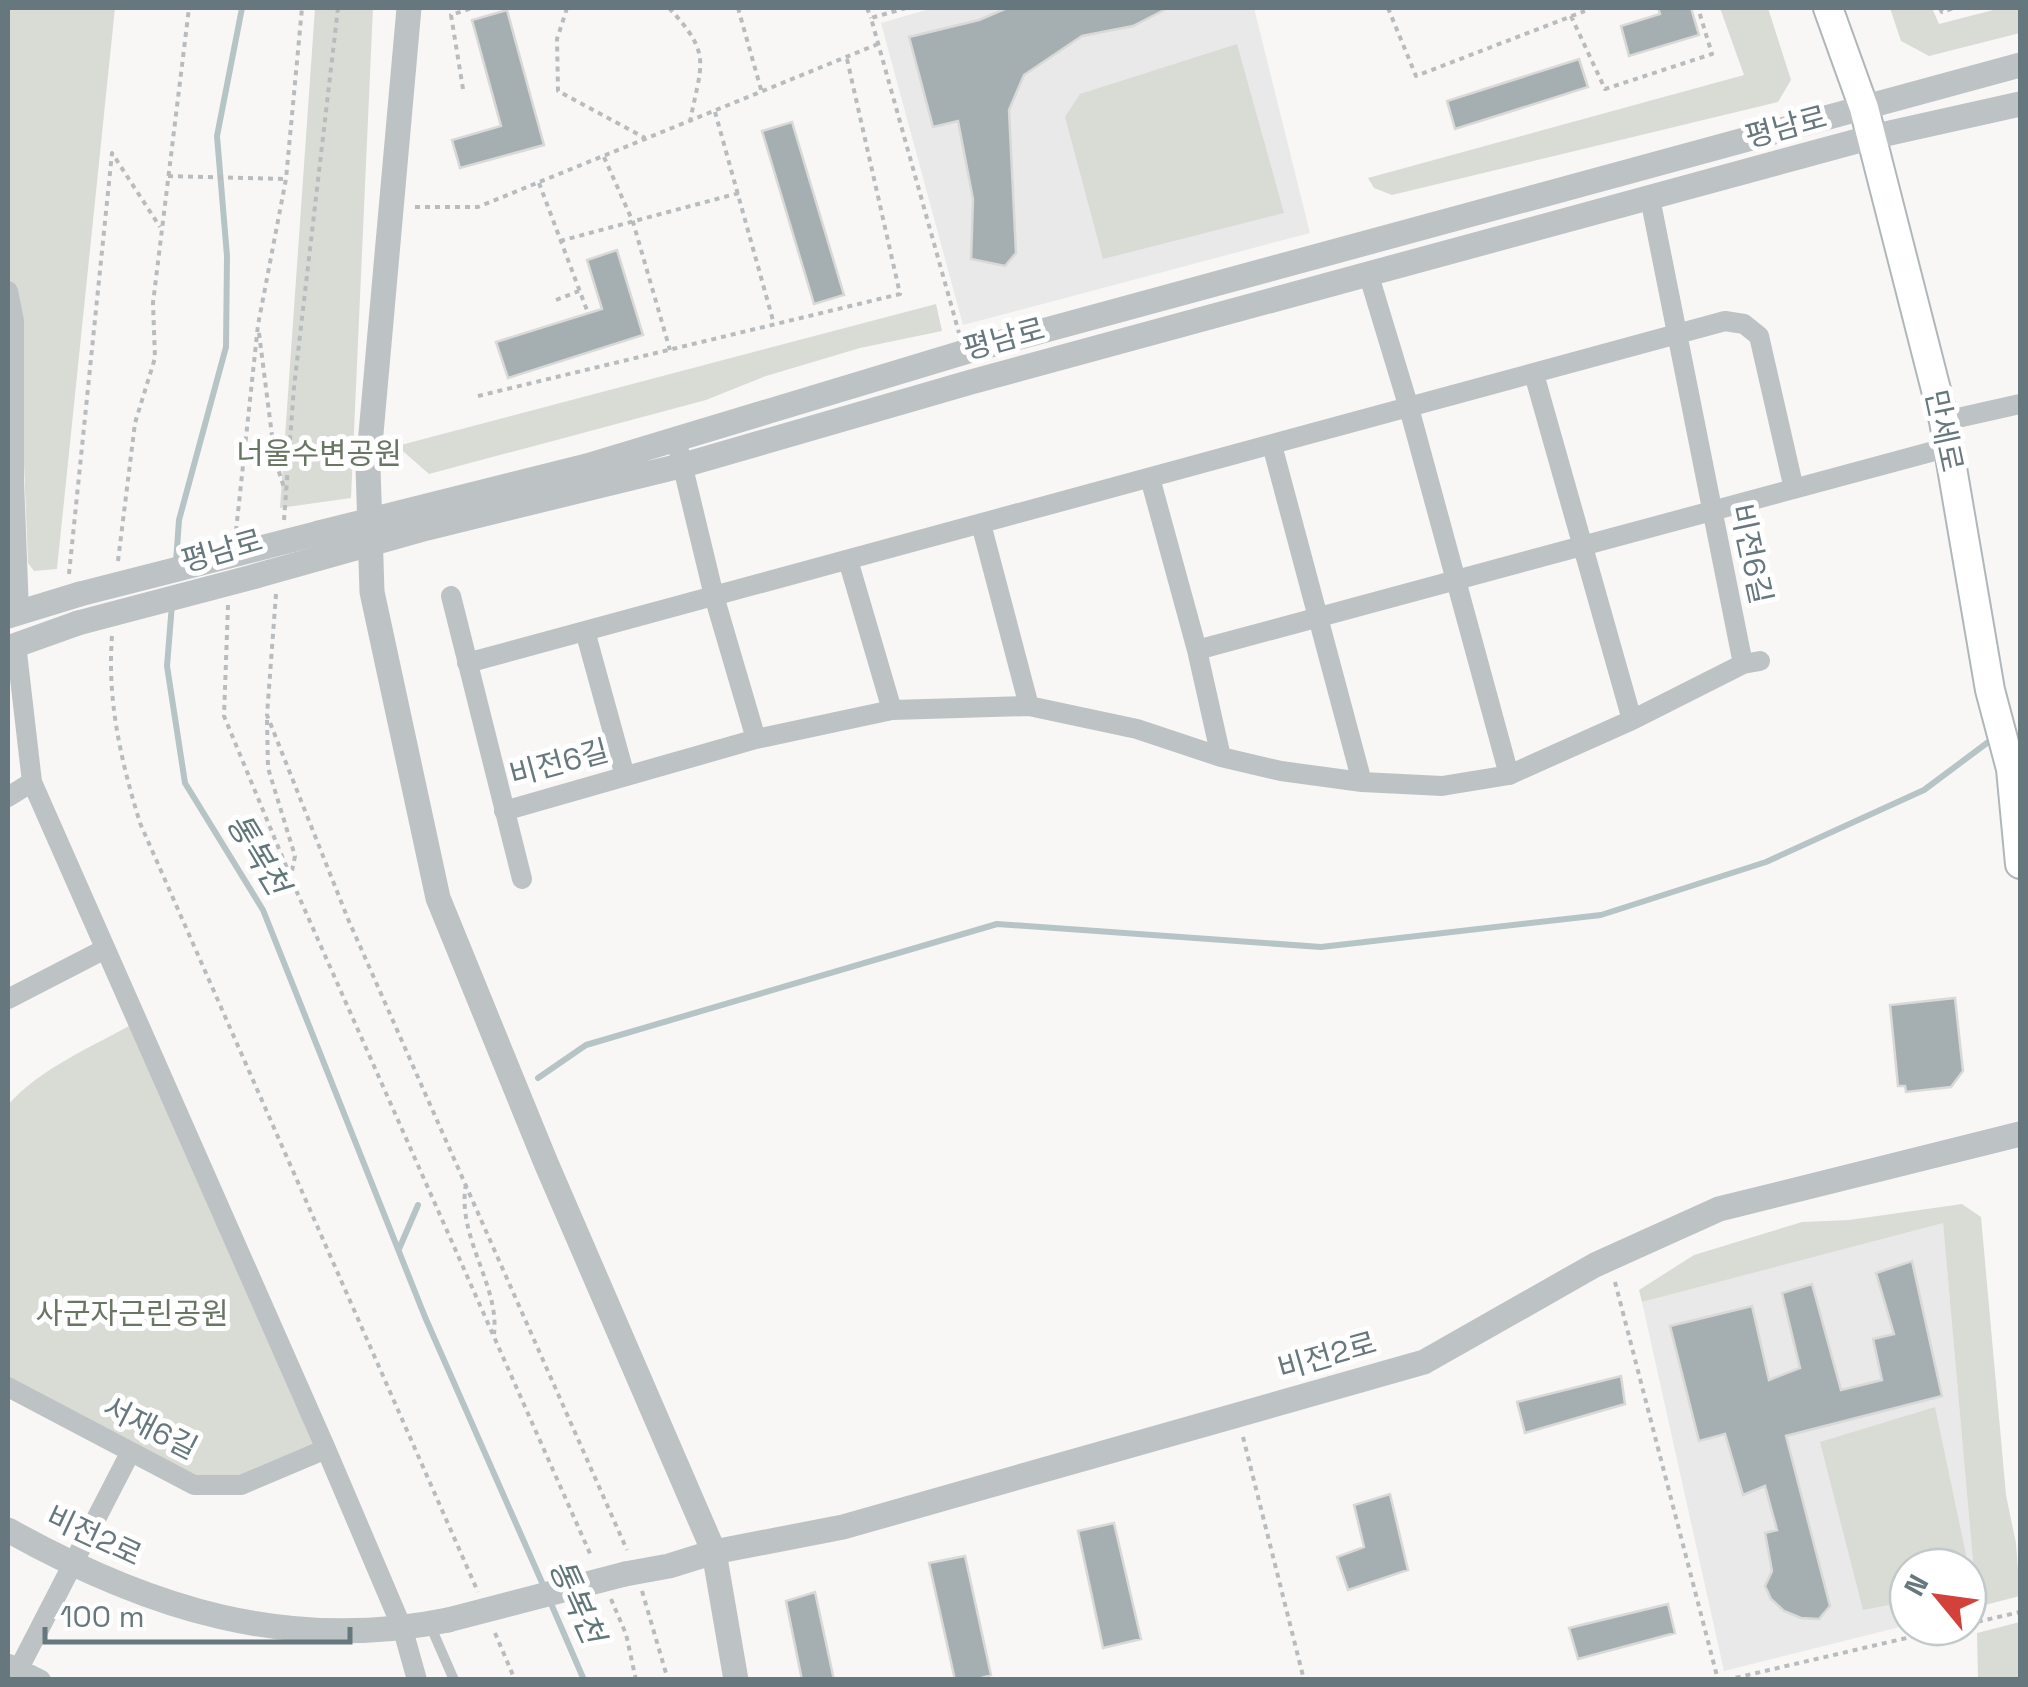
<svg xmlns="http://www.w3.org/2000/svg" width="2028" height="1687" viewBox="0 0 2028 1687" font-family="'Space Grotesk','Noto Sans KR',sans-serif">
<rect width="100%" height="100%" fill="#f8f7f5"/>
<path fill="#e9e9e9" d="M933,8H1254L1310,233L963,325L881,23Z
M1943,1222L1977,1607L1968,1609V1567H1908V1625L1724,1671L1642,1302Z"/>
<path fill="#d9dcd5" d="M8,8H115L57,569L34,571L28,563L18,316L8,271Z
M315,8H373L351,498L280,508Z
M1720,8H1768L1791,80L1778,102L1392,195L1374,188L1368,178L1744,75Z
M1890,8H1932L1939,24L2001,8H2020V33L1929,56L1901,41Z
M1237,44L1284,213L1103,259L1065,117L1080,94Z
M936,304L942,331L860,348L766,376L706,400L429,474L397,446Z
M136,1022L326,1449L241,1485H194L8,1387V1105C40,1068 94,1046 136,1022Z
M1962,1204L1981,1217L2006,1495L2016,1543L2020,1596L1977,1607L1943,1223L1642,1302L1639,1290L1694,1255L1802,1222L1849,1220Z
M1935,1407L1973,1588L1968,1590V1567H1908V1601L1863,1610L1820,1442Z
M2020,1622V1679H1978L1977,1633Z"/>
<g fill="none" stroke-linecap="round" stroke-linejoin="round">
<path stroke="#b6c4c6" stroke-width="6" d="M176,562L179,520L226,347L227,256L217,136L242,8
M172,604L167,666L185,783L263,910L425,1317L544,1587
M538,1078L586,1045L997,924L1321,947L1601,915L1766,862L1924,790L1995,737
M399,1249L418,1205
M549,1599L584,1680"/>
</g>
<path fill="#a5afb2" stroke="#d9d9d8" stroke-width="2.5" d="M1007,8H1168L1133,26L1082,36L1024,75L1009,110L1016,253L1005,266L971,259L973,199L958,121L933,127L909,37L979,20Z
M1658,8H1691L1699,35L1629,56L1621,26L1660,14Z
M507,10L544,145L460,168L452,140L501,126L472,20Z
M1579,59L1588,87L1455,129L1447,101Z
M792,122L844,295L814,304L762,131Z
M617,250L643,335L508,378L496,342L602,309L587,260Z
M1955,998L1963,1071L1951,1087L1906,1092L1905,1086H1898L1890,1005Z
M1912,1261L1942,1396L1786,1436L1830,1606L1819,1619L1801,1618L1784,1611L1771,1599L1765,1586L1772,1571L1765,1533L1777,1530L1765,1486L1743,1495L1725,1434L1699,1441L1670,1326L1752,1306L1769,1380L1800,1368L1782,1293L1812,1284L1841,1390L1882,1380L1873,1339L1894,1334L1876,1273Z
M1621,1376L1625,1404L1525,1433L1517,1402Z
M1390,1494L1408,1570L1348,1590L1337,1557L1364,1547L1354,1505Z
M1114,1523L1141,1639L1103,1648L1078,1531Z
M965,1556L991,1675L975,1680H955L929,1563Z
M815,1592L834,1680H802L786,1601Z
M1668,1604L1675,1633L1578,1659L1569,1628Z"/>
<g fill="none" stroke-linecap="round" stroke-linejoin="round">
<g stroke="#b0b7ba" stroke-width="32">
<path id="secondary" d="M1828,8L1864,108L1944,421L1990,690L2011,769L2020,864"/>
</g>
<path stroke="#b8bcbe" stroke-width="4" stroke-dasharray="5 5" stroke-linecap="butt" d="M567,8L557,39L558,91L645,138
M669,8C713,55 701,63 690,122
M738,8L762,93
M867,8L871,18
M906,8L871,18L959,333
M1388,8L1416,76L1585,11
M1940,8L1942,12L1954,8
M1571,16L1605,89L1712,54L1698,8
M463,89L451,15L472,8
M715,112L774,324
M604,157L633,222L670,350
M168,176L286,179
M539,183L588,313
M415,207H478L878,44
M560,241L739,193
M556,300L579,291
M259,333L275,459L285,491
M478,396L900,294L847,59
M284,520L294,387L338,8
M236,531L258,325L286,179L302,8
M118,561L135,423L155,358L153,303L189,8
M69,574L112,153L160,227
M276,594L267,715L348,919L627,1550
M228,605L224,716L296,890L592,1558
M112,636C107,701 121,761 140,823L478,1592
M267,720L268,768L295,856L291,876
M466,1184C456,1236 500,1286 494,1334
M1615,1282L1718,1680
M1243,1437L1304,1680
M642,1591L668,1680
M611,1599L626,1634L636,1680
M1968,1624L2020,1612
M495,1633L515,1680
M1726,1680L1954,1627"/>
<path stroke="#bdc3c5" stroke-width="10" d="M430,1625L454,1680"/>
<path stroke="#bdc3c5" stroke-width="20" d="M1650,198L1743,664
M1369,276L1409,408L1509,775
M8,291L14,321V480L19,611
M1534,374L1632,720
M1944,421L2020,404
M1272,445L1362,782
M679,451L714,596L756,739
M1150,478L1197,650L1221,757
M981,524L1029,706
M848,560L892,710
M451,596L522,879
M585,631L625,776
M16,644L32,782L326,1449L403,1630L417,1680
M1197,650L1949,447
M467,663L1725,321L1744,324L1759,336L1794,489
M8,797L32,782
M504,811L756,739L892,710L1029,706L1137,729L1221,757L1281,771L1362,782L1442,786L1509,775L1632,720L1743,664L1760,661
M8,999L105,949
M8,1387L194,1485H241L326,1449
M9,1664L41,1680
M13,1680L130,1453"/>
<path stroke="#bdc3c5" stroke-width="25" d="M409,8L368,467L372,592L438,898L546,1163L714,1552L736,1680
M319,533L587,466L965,352L2020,65
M256,576L427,528L684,465L971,382L1872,137L2020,104
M8,616L80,594
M8,648L78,623
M8,1530C148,1608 287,1653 448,1620
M625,1574L669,1566L714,1552L843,1527L1424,1362L1595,1265L1719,1209L2020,1134"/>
<use href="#secondary" stroke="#fff" stroke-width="28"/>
<path stroke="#bdc3c5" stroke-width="25" d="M80,594L319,533
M78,623L256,576
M448,1620L625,1574"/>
</g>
<g text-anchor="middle" stroke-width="10" stroke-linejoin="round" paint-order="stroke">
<g font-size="30" fill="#66787d" stroke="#fff">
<text transform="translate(1786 127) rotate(-15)" y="10">평남로</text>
<text transform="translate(1004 339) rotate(-15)" y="10">평남로</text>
<text transform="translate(1944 431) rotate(78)" y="10">만세로</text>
<text transform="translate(222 551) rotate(-16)" y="10">평남로</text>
<text transform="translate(1751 554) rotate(78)" y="10">비전6길</text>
<text transform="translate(559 763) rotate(-15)" y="10">비전6길</text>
<text transform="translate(1327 1356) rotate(-16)" y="10">비전2로</text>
<text transform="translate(150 1428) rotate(27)" y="10">서재6길</text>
<text transform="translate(94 1536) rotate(25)" y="10">비전2로</text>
</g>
<g font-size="30" fill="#6a7664" stroke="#fff">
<text x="319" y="464">너울수변공원</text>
<text x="132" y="1324">사군자근린공원</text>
</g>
<g font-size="32" font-style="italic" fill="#607678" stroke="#fff">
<text transform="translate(258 854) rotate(59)" y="11">통복천</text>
<text transform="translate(577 1601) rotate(66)" y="11">통복천</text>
</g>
</g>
<rect width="2028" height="1687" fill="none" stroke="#66787d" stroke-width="20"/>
<g transform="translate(1938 1597) rotate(299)"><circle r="48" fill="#ffffff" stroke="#c2c9cb" stroke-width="2.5"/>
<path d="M0-8L18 38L0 25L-18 38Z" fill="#d3423a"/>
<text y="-15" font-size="28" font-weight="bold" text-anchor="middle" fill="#66787d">N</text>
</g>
<path d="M45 1627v15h305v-15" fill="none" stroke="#66787d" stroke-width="5"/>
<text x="60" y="1627" font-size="30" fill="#66787d" stroke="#ffffff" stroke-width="8" paint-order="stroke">100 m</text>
</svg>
